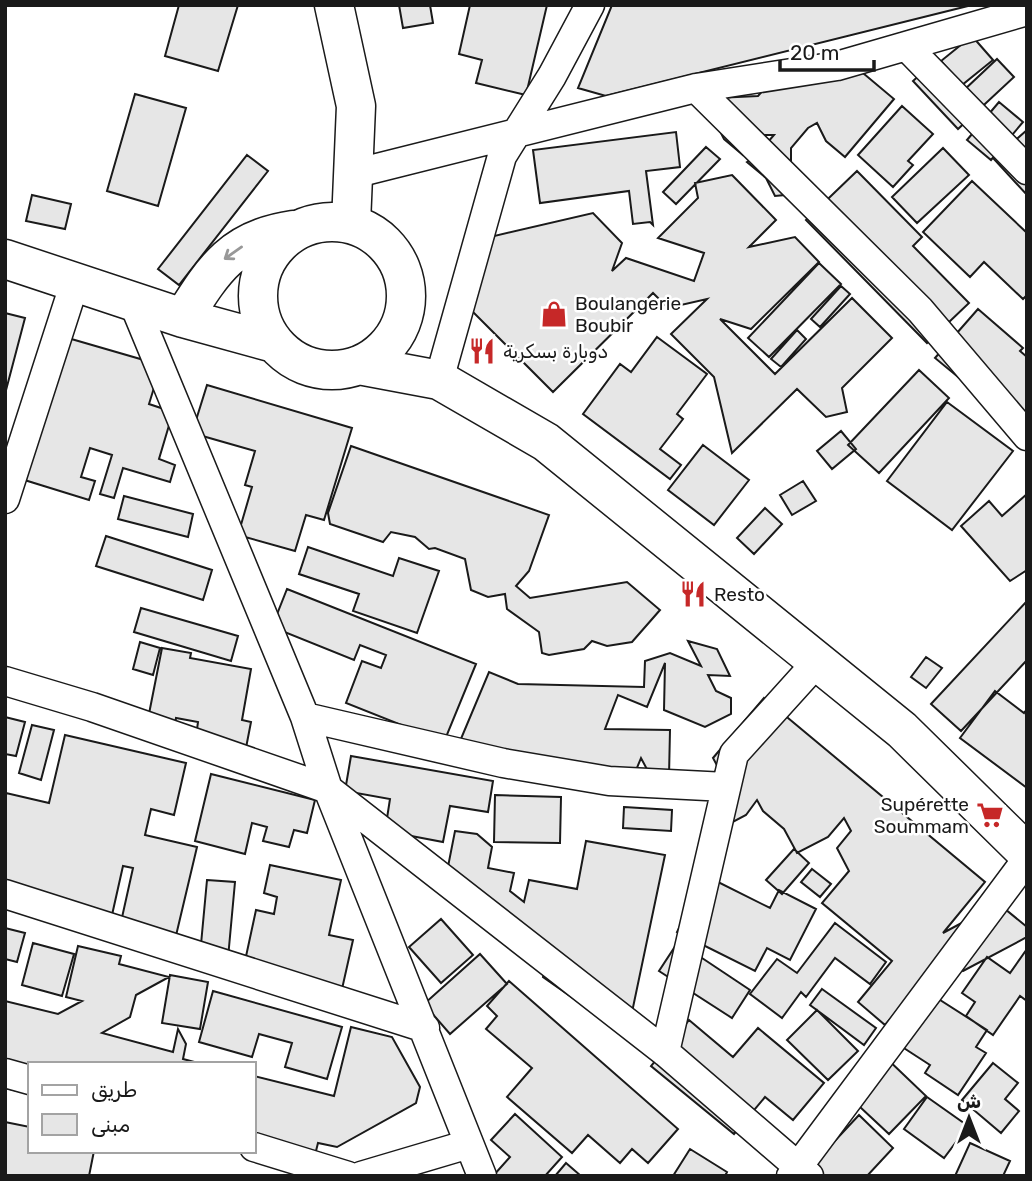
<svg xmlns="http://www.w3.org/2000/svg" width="1032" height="1181" viewBox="0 0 1032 1181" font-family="Rubik,Vazirmatn,sans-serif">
<rect width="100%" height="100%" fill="#fff"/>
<path fill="#e6e6e6" stroke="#1a1a1a" stroke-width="2" d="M179,5H238L218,71L165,56Z
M399,5H430L433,23L403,28Z
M470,5H547L526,95L476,83L482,60L459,54Z
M612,5H972L606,96L578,88Z
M972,36L993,60L962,85L941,61Z
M997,59L1014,77L958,129L913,81L935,61L963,91Z
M851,63L894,99L845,157L826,141L817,123L808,128L791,148V165L785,195L775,196L766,178L747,162L755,157L774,135H760L743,155L724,139L708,107L716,98L758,96L773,79Z
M135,94L186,108L158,206L107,191Z
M999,102L1023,122L991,160L967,140Z
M902,106L933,134L908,161L913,165L893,187L858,155Z
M1027,130V195L994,159Z
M676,132L680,167L646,171L653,225L650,222L633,224L629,191L540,203L533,150Z
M706,147L720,159L676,204L663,192Z
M943,148L969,175L917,223L892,197Z
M247,155L268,171L179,285L158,269Z
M857,171L922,237L913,246L969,303L927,343L806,220Z
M732,175L776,220L749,247L795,237L819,262L751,329L720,319L775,374L852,298L892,338L842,388L847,412L826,417L797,389L732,453L714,377L671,334L707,299L668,308L653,293L553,392L470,309L494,236L593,213L622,243L612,271L626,258L694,281L704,253L658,238L698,198L695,183Z
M972,181L1027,233V295L1023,299L984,262L970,277L923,232Z
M32,195L71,204L65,229L26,221Z
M819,263L841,284L769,357L748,338Z
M841,286L850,294L820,327L811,319Z
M978,309L1023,348L1020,351L1027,357V434L935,358Z
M5,313L25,318L5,394Z
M797,330L806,339L781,367L771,359Z
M61,336L161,365L149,404L173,412L159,459L175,465L170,482L123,468L114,498L100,494L112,455L90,448L81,477L95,481L89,500L18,478Z
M657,337L707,374L677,414L683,419L660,449L681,465L670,479L583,414L620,364L631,372Z
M919,370L949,398L879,473L848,445Z
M207,385L352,428L324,520L306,515L295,551L238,535L252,487L245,485L255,451L192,433Z
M947,402L1013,451L952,530L887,481Z
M841,431L856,449L832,469L817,451Z
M703,445L749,480L714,525L668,490Z
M351,446L549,515L529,571L516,586L530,598L627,582L660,610L632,642L607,646L592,641L584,649L549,655L542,653L539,632L507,609L505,594L488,597L471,590L465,559L435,548L429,549L415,537L391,532L383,542L330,524L328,513Z
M803,481L816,501L792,515L780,495Z
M1027,494V570L1010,581L961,526L989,501L1002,516Z
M124,496L193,514L188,537L118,519Z
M765,508L782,524L754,554L737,538Z
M106,536L212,570L203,600L96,566Z
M308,547L393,576L399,558L439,571L417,633L353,611L359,594L299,574Z
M287,589L476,664L444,742L346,703L362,661L381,668L386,655L360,645L354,660L272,627Z
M1027,601V660L961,731L931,704Z
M141,608L238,636L231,661L134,632Z
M688,641L717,649L730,676L708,675L716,691L731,698V714L705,727L664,710L665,663L647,707L618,695L605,729L670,730L669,776L650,775L641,758L632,780L455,753L489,672L518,684L644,687L645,661L670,653L701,666Z
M140,642L160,648L153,675L133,669Z
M162,648L191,653L190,658L251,669L242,720L251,722L245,753L195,744L198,722L176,718L173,735L146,729Z
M926,657L942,668L926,688L911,677Z
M995,691L1024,713L1027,709V788L960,738Z
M764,698L985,882L943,933L971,918L989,896L1027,927V937L963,971L944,956L885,1025L858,1002L892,961L822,903L849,871L837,848L851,831L844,818L828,837L797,853L784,829L763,811L757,800L746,815L729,824L733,795L713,758Z
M5,717L25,722L16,756L5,754Z
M32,725L54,730L41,780L19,773Z
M65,735L186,763L174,815L151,809L145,835L197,847L174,944L119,931L133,868L123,866L112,915L5,890L6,793L49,803Z
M351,756L493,781L488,812L450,806L443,842L385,831L390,799L345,791Z
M211,774L315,800L307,833L294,830L289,847L263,841L267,827L252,823L245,854L195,841Z
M495,795L561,797L560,843L494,842Z
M624,807L672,810L671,831L623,828Z
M455,831L477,834L492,847L488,868L514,873L510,891L524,902L529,880L577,889L586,841L665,855L627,1036L543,977L545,968L444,887Z
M794,849L809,863L782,894L766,880Z
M270,865L341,880L329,935L353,940L342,989L245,961L256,910L274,914L277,897L264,893Z
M812,869L831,884L820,897L801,882Z
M706,876L770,908L779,890L816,909L790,960L767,948L755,971L677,932Z
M207,880L235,882L228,958L200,955Z
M441,919L473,955L441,983L409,947Z
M835,923L886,962L870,984L835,958L806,997L801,992L782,1018L750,994L777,959L797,973Z
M5,928L25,933L17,962L5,959Z
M678,942L750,990L732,1018L659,971Z
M33,943L74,954L62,996L22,985Z
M78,946L121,956L119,964L169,977L136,995L130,1017L102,1033L173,1052L178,1029L186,1044L183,1059L202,1064H30V1094L5,1088V1001L58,1014L82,1001L66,997Z
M1027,949V1001L1020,996L993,1035L966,1016L975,1002L962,993L987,957L1010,973Z
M480,954L507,984L450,1034L424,1004Z
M170,975L208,982L200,1029L162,1023Z
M509,981L678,1129L648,1163L632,1149L620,1163L588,1135L572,1153L507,1097L532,1068L486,1029L497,1016L487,1006Z
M822,989L876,1028L864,1045L810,1005Z
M213,991L342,1027L327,1079L285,1067L292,1043L259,1034L252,1057L199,1042Z
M926,991L987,1030L976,1047L986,1053L958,1095L925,1073L930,1065L893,1041Z
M817,1010L858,1051L828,1080L787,1040Z
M689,1020L733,1057L758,1028L824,1083L793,1120L765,1097L734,1134L651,1066Z
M351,1027L392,1037L420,1087L416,1103L337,1147L318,1143L313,1163L254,1149V1076L334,1096Z
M882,1054L926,1096L889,1134L845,1093Z
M993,1063L1018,1083L1005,1099L1019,1111L1001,1133L962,1100Z
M927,1097L968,1126L944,1158L904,1129Z
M515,1114L562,1157L545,1176H493L510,1157L491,1140Z
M859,1115L893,1148L867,1176H802Z
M5,1122L30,1127V1151H94L89,1176H5Z
M970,1143L1010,1161L1003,1176H955Z
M690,1149L727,1172L725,1176H673Z
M566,1163L581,1176H555Z"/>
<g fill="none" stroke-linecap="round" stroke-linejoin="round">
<g stroke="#1a1a1a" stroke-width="31">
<path id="minor" d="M906,46L1027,170
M696,88L920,310L1027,436
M353,174L696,88L837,66L1027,11
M133,302L305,717L328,789L482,1176
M439,380L502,156L552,76L590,5
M5,499L75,282
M5,681L92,707L328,789L665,1052L809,1176
M305,717L503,763L609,781L726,787
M5,894L425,1028
M665,1052L734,754L819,660
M5,1073L30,1080
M254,1147L348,1176
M361,1176L469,1144
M791,1176L1027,859"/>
</g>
<g stroke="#1a1a1a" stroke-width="41">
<path id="secondary" d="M334,5L356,106L351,223"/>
</g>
<g stroke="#1a1a1a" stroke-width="41">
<path id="primary" d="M258 296a74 74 0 1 1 148 0a74 74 0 1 1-148 0Z
M5,259L183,318L274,343
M183,318C214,269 232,239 293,230
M359,365L439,380L546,442L902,730L1027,853"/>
</g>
<use href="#minor" stroke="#fff" stroke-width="28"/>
<use href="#secondary" stroke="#fff" stroke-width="38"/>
<use href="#primary" stroke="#fff" stroke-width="38"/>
</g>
<defs><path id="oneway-shaft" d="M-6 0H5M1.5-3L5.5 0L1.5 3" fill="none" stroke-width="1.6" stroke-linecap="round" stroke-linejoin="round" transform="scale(1.75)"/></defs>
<use stroke="#989898" href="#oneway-shaft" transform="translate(233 253) rotate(145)"/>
<defs>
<g id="shop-bare" transform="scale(2.1)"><path d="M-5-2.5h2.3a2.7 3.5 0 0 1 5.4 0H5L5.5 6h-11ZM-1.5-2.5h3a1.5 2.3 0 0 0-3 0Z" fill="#c62828" stroke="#fff" stroke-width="2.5" paint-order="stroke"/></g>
<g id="restaurant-bare" transform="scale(2.1)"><path d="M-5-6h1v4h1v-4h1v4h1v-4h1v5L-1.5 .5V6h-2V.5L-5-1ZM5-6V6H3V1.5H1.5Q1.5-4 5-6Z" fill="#c62828" stroke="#fff" stroke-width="2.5" paint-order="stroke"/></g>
<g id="supermarket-bare" transform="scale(2.1)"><path d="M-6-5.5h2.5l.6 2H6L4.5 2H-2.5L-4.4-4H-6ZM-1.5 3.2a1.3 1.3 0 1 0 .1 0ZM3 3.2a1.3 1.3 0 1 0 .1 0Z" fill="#c62828" stroke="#fff" stroke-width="2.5" paint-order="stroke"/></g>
</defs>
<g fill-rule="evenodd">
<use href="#shop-bare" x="554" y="314"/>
<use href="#restaurant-bare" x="482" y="351"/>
<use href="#restaurant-bare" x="693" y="594"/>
<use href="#supermarket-bare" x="990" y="815"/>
</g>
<g text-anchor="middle" stroke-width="5" stroke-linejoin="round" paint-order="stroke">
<g font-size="19" fill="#1a1a1a" stroke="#fff" text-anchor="start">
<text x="575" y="310">Boulangerie<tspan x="575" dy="22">Boubir</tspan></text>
<text x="503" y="358">دوبارة بسكرية</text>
<text x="714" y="601">Resto</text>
<text x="969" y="811" text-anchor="end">Supérette<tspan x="969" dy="22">Soummam</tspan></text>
</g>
</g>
<rect width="1032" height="1181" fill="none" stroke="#1a1a1a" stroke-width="14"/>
<rect x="28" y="1062" width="228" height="91" fill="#ffffff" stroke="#a3a3a3" stroke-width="2"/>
<rect x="42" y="1085" width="35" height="10" fill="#ffffff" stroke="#a3a3a3" stroke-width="2"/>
<text x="91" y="1097" font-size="21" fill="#1a1a1a">طريق</text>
<rect x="42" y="1114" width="35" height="21" fill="#e6e6e6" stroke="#a3a3a3" stroke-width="2"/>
<text x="91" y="1132" font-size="21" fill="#1a1a1a">مبنى</text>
<g transform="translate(969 1118)" stroke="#ffffff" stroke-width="5" paint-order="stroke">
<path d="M0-5L12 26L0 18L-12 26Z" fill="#1a1a1a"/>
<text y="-10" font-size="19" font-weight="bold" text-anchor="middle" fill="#1a1a1a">ش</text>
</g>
<path d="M780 60v10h94v-10" fill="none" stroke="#1a1a1a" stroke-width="3.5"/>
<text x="790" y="60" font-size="21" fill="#1a1a1a" stroke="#ffffff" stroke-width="5" paint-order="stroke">20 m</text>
</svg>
